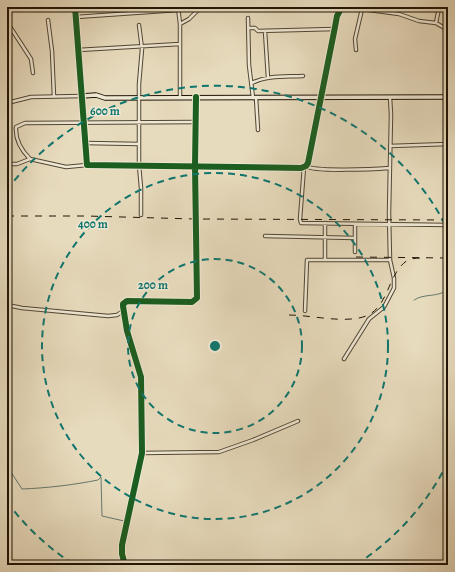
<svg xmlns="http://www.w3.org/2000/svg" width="455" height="572" viewBox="0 0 455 572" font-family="Alegreya,serif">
<rect width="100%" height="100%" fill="#e7dbbd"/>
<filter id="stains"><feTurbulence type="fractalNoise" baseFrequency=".005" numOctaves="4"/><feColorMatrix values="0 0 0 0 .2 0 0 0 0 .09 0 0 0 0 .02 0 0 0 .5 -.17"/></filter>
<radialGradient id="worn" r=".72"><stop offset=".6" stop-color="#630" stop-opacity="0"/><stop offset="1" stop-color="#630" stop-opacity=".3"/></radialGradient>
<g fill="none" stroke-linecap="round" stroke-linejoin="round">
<path stroke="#67786e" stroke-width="1" d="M414,300C425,293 435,298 448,290
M7,466L22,489C47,488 73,485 98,480L101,477L102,516L124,521L123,534"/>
<g stroke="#514634" stroke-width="4.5">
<path id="street" d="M178,7L180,24V97
M76,17L178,10
M248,18L249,65L253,98
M48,20L52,51L54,97
M7,22L31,59L33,73
M436,23L439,8
M180,24L189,19L201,7
M139,25L142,49L139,84V165L141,188V215
M248,28H255L258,31L334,29
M265,31L268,78
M78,50L180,44
M356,50L355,39L362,9L399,14L419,21L436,23L448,30
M252,83C267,75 286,77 303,76
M256,98L258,130
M7,103L31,97L82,96
M86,143L139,144
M390,146L448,144
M30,159C22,151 15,140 16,127L25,123L196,122
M7,164H17L30,159L66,167L87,165
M306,166C313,172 376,169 389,168
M304,167L300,219L301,223L448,225
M355,224V252
M265,236L355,238
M325,260V223
M7,305L22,308L108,316L117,315L123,311
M305,311L307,260H390
M344,359L369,319L384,307L394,288V278L390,260L389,213L391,114L390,98
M142,453L219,452L253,440L298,421"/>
</g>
<g stroke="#1f1406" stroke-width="5.5">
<path id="secondary" d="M75,7L87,165L301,168L306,166L308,163L335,27L337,16L342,7
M82,96L96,95L105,98L448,97
M125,565L122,554V545L142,453L141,377L127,331L123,306V304L127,301L192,302L197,298L195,166L196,97"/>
</g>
<use href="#street" stroke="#efe8d4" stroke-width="2.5"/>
<use href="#secondary" stroke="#efe8d4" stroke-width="3.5"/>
<path stroke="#1f1406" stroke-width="1" stroke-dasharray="7 7" stroke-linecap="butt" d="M7,216H86L195,219L448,220
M356,257L448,258
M289,315C311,315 345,324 366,316C390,306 387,273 408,260C413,258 419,258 424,258"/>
<g stroke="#efe8d4" stroke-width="8">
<path id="cycleway" d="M75,7L87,165L301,168L306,166L308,163L335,27L337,16L342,7
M125,565L122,554V545L142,453L141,377L127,331L123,306V304L127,301L192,302L197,298L195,166L196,97"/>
</g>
<use href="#cycleway" stroke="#1b5e20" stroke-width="6"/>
</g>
<g fill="none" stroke="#0f766e" stroke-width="2" stroke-dasharray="7 5">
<circle cx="215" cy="346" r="87"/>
<circle cx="215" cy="346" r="173"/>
<path d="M448 462A260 260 0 0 1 357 564M73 564A260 260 0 0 1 7 502M7 190A260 260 0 0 1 448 230"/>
</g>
<circle cx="215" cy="346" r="6" fill="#0f766e" stroke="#efe8d4" stroke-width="2"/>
<g font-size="12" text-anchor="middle" font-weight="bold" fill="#0f766e" stroke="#efe8d4" stroke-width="3" stroke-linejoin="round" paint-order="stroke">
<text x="105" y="115">600 m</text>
<text x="93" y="228">400 m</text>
<text x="153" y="289">200 m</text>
</g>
<rect width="455" height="572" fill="none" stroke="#e7dbbd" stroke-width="24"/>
<rect x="8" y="8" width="439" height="556" fill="none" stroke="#1f1406" stroke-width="2"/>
<rect x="12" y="12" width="431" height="548" fill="none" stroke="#1f1406"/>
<rect width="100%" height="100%" filter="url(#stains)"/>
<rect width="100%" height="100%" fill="url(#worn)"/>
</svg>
